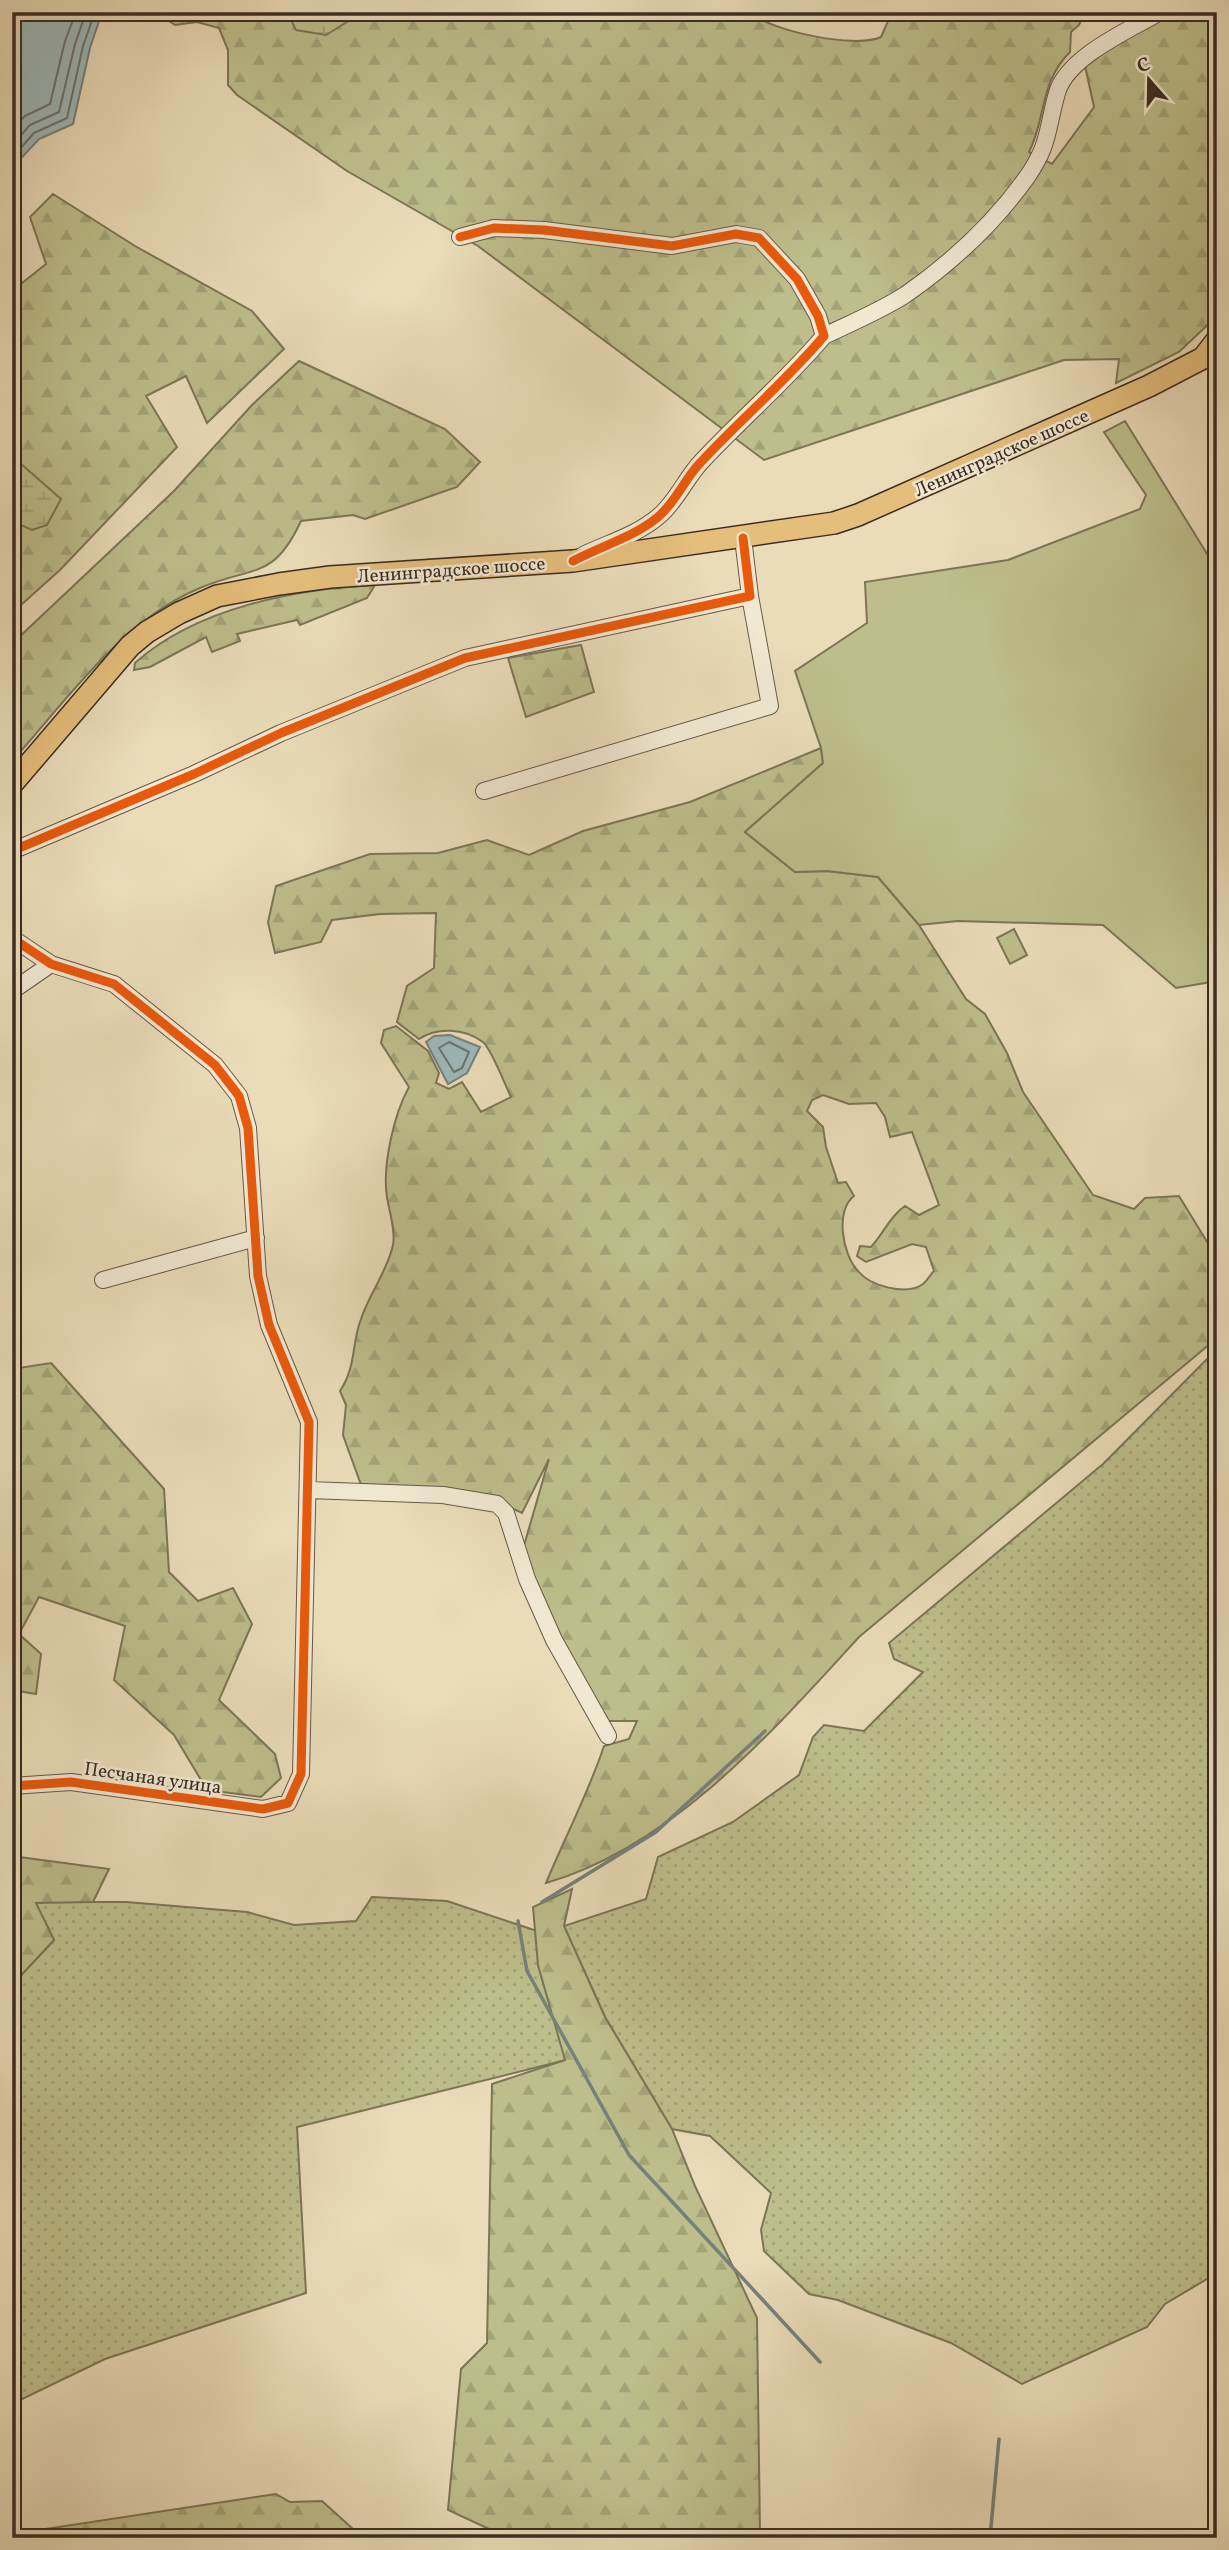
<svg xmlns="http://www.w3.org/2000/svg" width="1229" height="2550" viewBox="0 0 1229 2550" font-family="Vollkorn,serif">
<defs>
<pattern id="grass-dots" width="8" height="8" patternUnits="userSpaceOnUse" patternTransform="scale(1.75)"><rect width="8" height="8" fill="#bdbe8b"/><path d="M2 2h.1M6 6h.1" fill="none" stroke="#a3a378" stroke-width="1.8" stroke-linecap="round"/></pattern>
<pattern id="forest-firs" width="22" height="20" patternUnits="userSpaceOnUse" patternTransform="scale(1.75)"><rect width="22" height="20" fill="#bdbe8b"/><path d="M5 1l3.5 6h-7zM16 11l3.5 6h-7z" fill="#a3a378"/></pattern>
<pattern id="wetland-marsh" width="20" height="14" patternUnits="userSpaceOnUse" patternTransform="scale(1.75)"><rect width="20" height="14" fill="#bdbe8b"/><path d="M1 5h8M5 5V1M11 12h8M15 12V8" fill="none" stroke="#a3a378"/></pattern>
</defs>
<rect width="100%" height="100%" fill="#eadcb9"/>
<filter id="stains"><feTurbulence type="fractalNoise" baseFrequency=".00286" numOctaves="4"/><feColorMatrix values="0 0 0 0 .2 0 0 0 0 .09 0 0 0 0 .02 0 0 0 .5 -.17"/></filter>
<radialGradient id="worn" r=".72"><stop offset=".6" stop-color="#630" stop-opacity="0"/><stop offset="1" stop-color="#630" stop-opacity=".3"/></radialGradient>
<path fill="url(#grass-dots)" stroke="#7c7556" stroke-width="2" d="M1207,1359L1217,1372V2273L1165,2304L1147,2327L1022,2384L951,2343L838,2300L809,2294L764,2251L761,2230L771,2193L710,2136L672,2129L605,2017L564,1926L646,1899L658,1857L733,1822L799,1775L813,1737L824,1725L864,1731L923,1672L894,1659L889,1643L1103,1464Z
M372,1897L447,1901L537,1931L538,1965L566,2060L297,2127L306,2293L105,2359L12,2404V1985L54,1940L35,1902H126L247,1912L294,1925L356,1921Z"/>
<path fill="url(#forest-firs)" stroke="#7c7556" stroke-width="2" fill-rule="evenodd" d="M155,12H749C771,31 855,49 881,37L892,12H1085L1079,25L1071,32L1070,52C1039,83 1047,116 1029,152L1052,164L1094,107L1085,66L1132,33L1180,12H1217V316L1179,352L1116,383L1119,359L1064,360L764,460L478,246L347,171L237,95L228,85V50L219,28L197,22L175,25Z
M53,194L135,246L252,311L284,349L207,423L186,376L146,396L177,447L60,570L12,613V291L46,264L30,217Z
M299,361L445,429L480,462L457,487L365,519L353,515L301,521C273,581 254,565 200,588C121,621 68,699 12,761V635L16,640L174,491L252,405Z
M375,585L367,598L300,625L297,620L237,634L240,641L212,652L206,637L150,667L134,670L135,663C196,608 295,589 375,585Z
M581,645L594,692L526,717L508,658Z
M821,748L823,763L745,832L795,872L827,871L878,877L919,925L966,999L985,1014L1007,1053L1023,1092L1093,1195L1134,1209L1145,1198L1179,1196L1217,1258V1338L859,1637C772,1732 673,1846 546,1883C565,1837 588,1794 604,1746L629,1739L637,1721H608L569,1664L521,1556L549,1459L522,1513L486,1496L364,1493L343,1435L346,1405L340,1391C357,1365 351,1345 361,1319C369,1294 387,1272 393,1245C396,1231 389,1211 387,1197C382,1166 394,1114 409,1087L381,1043L384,1030L396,1026L428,1051L439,1073L436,1083L449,1089L462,1082L481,1112L511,1097C505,1085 492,1050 483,1042C464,1028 437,1027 419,1039L397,1022L407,986L434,968L436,913L380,914L332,920L321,942L275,953L268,922L276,886L370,854L438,853L487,840L529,855L583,831L690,802ZM823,1095L849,1104L876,1103L885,1117L890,1137L912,1132L939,1205L919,1215L905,1206C891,1215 883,1234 871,1247L860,1246L857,1256L866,1262L912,1244L926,1247L934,1271C930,1275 927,1281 923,1284C906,1296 870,1286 858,1271C842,1254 835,1210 854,1196L846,1182L838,1183L826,1147L823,1127L807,1111L812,1100Z
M51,1363L164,1489L169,1572L198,1601L233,1588L252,1624L219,1700L275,1754L281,1778L261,1797L207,1790L174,1735L114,1680L125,1626L39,1597L19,1634L41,1654L36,1694L12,1690V1369Z
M12,1856L109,1869L93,1902L36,1903L54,1940L12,1985Z
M572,1889L564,1926L605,2017L672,2129L695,2186L757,2318L760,2534L489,2529L448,2510L461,2369L487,2343L492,2084L565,2060L538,1965L533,1907Z
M276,2494L290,2502L322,2501L363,2538H12V2534Z"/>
<path fill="url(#wetland-marsh)" stroke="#7c7556" stroke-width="2" d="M287,12H363L326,35L296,30Z
M12,456L61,499L47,525L32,530L12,521Z"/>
<path fill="#bdbe8b" stroke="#7c7556" stroke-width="2" d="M1125,421L1217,570V973L1211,982L1176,988L1103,925L958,921L919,925L878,877L827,871L795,872L745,832L823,763L821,748L795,671L867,623L865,582L1008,560L1140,509L1146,495L1104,432Z
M1014,929L1027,955L1010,964L997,938Z"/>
<path fill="#9db9ba" stroke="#75817d" stroke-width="2" d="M12,12H102L90,48L73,124L39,139L12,168Z
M450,1035L480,1047L467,1073L448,1084L426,1042L434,1036Z"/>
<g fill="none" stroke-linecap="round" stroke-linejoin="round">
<path stroke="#6c726e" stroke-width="2" d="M12,129L25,116L50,104L65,41L76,12
M12,145L30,125L59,112L75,44L86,12
M12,158L34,133L67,118L83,46L95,12
M449,1042L469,1052L462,1068L454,1072L439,1048Z"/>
<path stroke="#75817d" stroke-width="3.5" d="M542,1902L656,1832L765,1731
M518,1921L527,1971L629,2155L820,2362
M990,2538L999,2439"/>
<g stroke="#665848" stroke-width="18">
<path id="minor" d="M460,237L494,228L544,230L672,246L736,234L759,238L797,279L818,316L824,336C786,381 741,419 701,462C686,478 676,502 659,516C637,535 608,543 583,555
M824,336C851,323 880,311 905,295C951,263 995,222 1027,177C1050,144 1047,128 1057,93C1067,57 1129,30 1160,12
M484,791L770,706L750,596
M12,851L194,774L281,733L465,658L750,596L743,538
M12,938L51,964L114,984L215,1065L239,1096L248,1128L258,1276L269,1325L309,1422L301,1774L288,1803L263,1809L71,1782L12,1786
M12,991L51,964
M103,1280L256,1238
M309,1490L443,1495L497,1504L506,1513L527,1579L554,1640L608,1736"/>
</g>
<g stroke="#3a2c22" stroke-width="24">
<path id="major" d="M12,784L130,646L147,632L179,613L217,596L279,584L330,577L573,561L834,523L858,515L1149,386L1203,358L1217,340"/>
</g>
<use href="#minor" stroke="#f1e8d2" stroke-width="16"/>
<use href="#major" stroke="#e5be7c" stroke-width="21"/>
<g stroke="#f1e8d2" stroke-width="13">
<path id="cycleway" d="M460,237L494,228L544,230L672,246L736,234L759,238L797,279L818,316L824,336C786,381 741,419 701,462C685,478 676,502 658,517C634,537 601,546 573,561
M12,851L194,774L281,733L465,658L750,596L743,538
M12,938L51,964L114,984L215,1065L239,1096L248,1128L258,1276L269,1325L309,1422L301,1774L288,1803L263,1809L71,1782L12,1786"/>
</g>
<use href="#cycleway" stroke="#e8590c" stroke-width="9"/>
</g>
<g text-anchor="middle" stroke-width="5" stroke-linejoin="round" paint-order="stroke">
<g font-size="19" fill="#3a2c22" stroke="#f1e8d2">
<text transform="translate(1001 452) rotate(-24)" y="7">Ленинградское шоссе</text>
<text transform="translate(451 569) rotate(-4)" y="7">Ленинградское шоссе</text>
<text transform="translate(153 1777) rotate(8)" y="7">Песчаная улица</text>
</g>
</g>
<rect width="1229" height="2550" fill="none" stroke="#eadcb9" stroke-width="42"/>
<rect x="14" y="14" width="1201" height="2522" fill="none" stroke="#3a2c22" stroke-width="3.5"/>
<rect x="21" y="21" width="1187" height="2508" fill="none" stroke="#3a2c22" stroke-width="2"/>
<g transform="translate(1149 80) rotate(340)" stroke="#f1e8d2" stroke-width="5" paint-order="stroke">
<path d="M0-5L12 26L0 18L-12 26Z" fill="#3a2c22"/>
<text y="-10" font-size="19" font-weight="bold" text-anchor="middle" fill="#3a2c22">С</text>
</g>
<rect width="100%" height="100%" filter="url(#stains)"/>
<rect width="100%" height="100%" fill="url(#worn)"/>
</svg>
